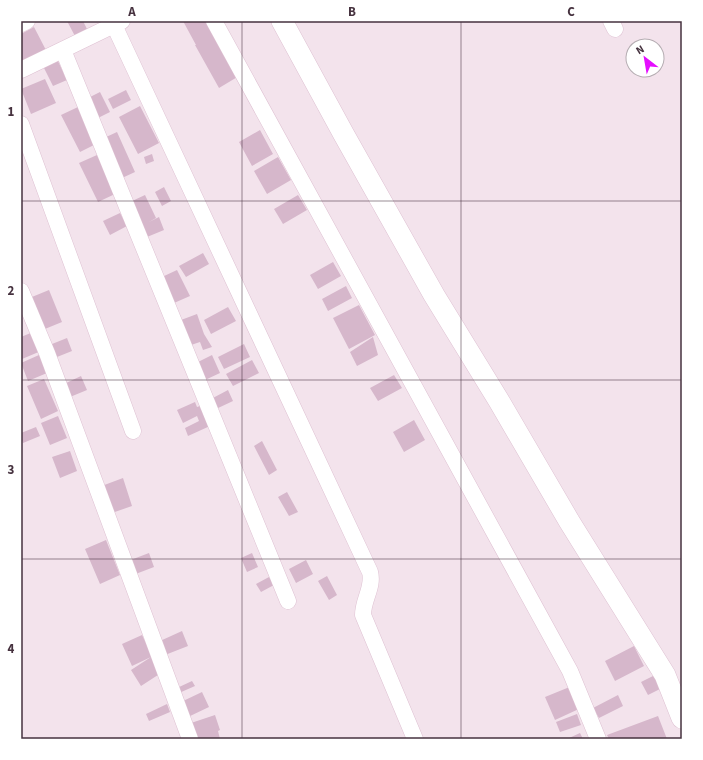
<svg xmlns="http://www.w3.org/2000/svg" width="703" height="760" viewBox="0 0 703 760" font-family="'Source Sans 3',sans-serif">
<rect width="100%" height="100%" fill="#f3e3ec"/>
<path fill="#d6b7cb" d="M67,21H83L88,31L76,38Z
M183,21H207L239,76L219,88L195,45H196Z
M34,27L48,54L21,65V34Z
M56,57L67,80L53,86L42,64Z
M45,79L56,103L31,114L21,89Z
M126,90L131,100L113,109L108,99Z
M100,92L110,112L98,118L88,98Z
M140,106L159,143L138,154L119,117Z
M78,107L96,144L80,152L61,115Z
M260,130L273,154L252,166L239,142Z
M117,132L135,172L122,178L104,138Z
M152,154L154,161L146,164L144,157Z
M97,155L115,194L98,202L79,163Z
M278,157L291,180L267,194L254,171Z
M164,187L171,201L162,206L155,192Z
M145,195L156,218L149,222L159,217L164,230L147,237L130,202Z
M298,195L307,210L283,224L274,209Z
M120,213L127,226L110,235L103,221Z
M203,253L209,264L186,277L179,266Z
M333,262L341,276L318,289L310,275Z
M177,270L190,296L174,303L162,277Z
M346,286L352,298L328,311L322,299Z
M49,290L62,322L40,331L27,299Z
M359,305L375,335L349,349L333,318Z
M228,307L236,321L211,334L204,320Z
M197,314L204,334L212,347L203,350L200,342L191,345L181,320Z
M33,332L41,351L22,359L21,337Z
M373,337L378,355L357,366L350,352Z
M67,338L72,351L52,359L47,346Z
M244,344L250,357L224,369L218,357Z
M39,355L47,373L28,381L21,363Z
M212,355L220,373L205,380L196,363Z
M252,360L259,373L233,386L226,374Z
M394,375L402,388L378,401L370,388Z
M81,376L87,390L70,397L64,384Z
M44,379L58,411L41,419L27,386Z
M228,390L233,401L216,409L211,399Z
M195,402L197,407L200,406L210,426L188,436L185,428L199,421L197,416L183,423L177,410Z
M58,416L67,438L50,445L41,423Z
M414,420L425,440L404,452L393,432Z
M36,427L40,436L23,443L21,438V433Z
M262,441L277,470L269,475L254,446Z
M70,451L77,471L60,478L52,457Z
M123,478L132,506L109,514L99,487Z
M287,492L298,512L289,516L278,497Z
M106,540L120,575L100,584L85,549Z
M149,553L154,567L133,575L128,561Z
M252,553L258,567L247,572L241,558Z
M306,560L313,574L296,583L289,569Z
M327,576L337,595L329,600L318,581Z
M269,577L274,585L261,592L256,584Z
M182,631L188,646L165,655L160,641Z
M142,635L161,673L141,686L131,670L151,657L132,666L122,644Z
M634,646L644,666L615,681L605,661Z
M655,675L662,688L648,695L641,682Z
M192,681L195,686L179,693L177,688Z
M572,686L581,708L555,720L545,697Z
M202,692L209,707L188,717L181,702Z
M618,695L623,706L599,718L593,708Z
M167,704L170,712L149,721L146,714Z
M577,714L581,725L560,732L556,722Z
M215,715L220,730L218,731L220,739H196L191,723Z
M658,716L667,739H609L607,735Z
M580,733L583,739H567Z"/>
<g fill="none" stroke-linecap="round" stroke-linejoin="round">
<g stroke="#dec1d2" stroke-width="17">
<path id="minor" d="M214,21L570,671L598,739
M611,21L615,29
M21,24L27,21
M114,25L370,572C374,587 363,599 363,615L415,739
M63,50L288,601
M21,70L122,21
M21,124L133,431
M21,291L47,353L190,739"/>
</g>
<g stroke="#dec1d2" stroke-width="22">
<path id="tertiary" d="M282,21L343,133L434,295L499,401L569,521L665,675L682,718"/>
</g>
<use href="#minor" stroke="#fff" stroke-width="16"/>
<use href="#tertiary" stroke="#fff" stroke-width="21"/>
</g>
<path fill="none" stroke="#46323f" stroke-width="1" stroke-opacity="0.55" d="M242,21V739M461,21V739M21,201H682M21,380H682M21,559H682"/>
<rect width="703" height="760" fill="none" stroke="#ffffff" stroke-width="44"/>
<g transform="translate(645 58) rotate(329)"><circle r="19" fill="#ffffff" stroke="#b5adb2"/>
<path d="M0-3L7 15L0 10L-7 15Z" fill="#e50eff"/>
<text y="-6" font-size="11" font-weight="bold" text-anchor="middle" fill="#46323f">N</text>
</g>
<rect x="22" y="22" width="659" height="716" fill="none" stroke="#46323f" stroke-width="1.5"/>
<g font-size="13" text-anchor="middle" font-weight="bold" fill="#46323f">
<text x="132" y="16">A</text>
<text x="352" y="16">B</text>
<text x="571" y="16">C</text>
<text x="11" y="116">1</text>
<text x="11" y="295">2</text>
<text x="11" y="474">3</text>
<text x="11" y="653">4</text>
</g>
</svg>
